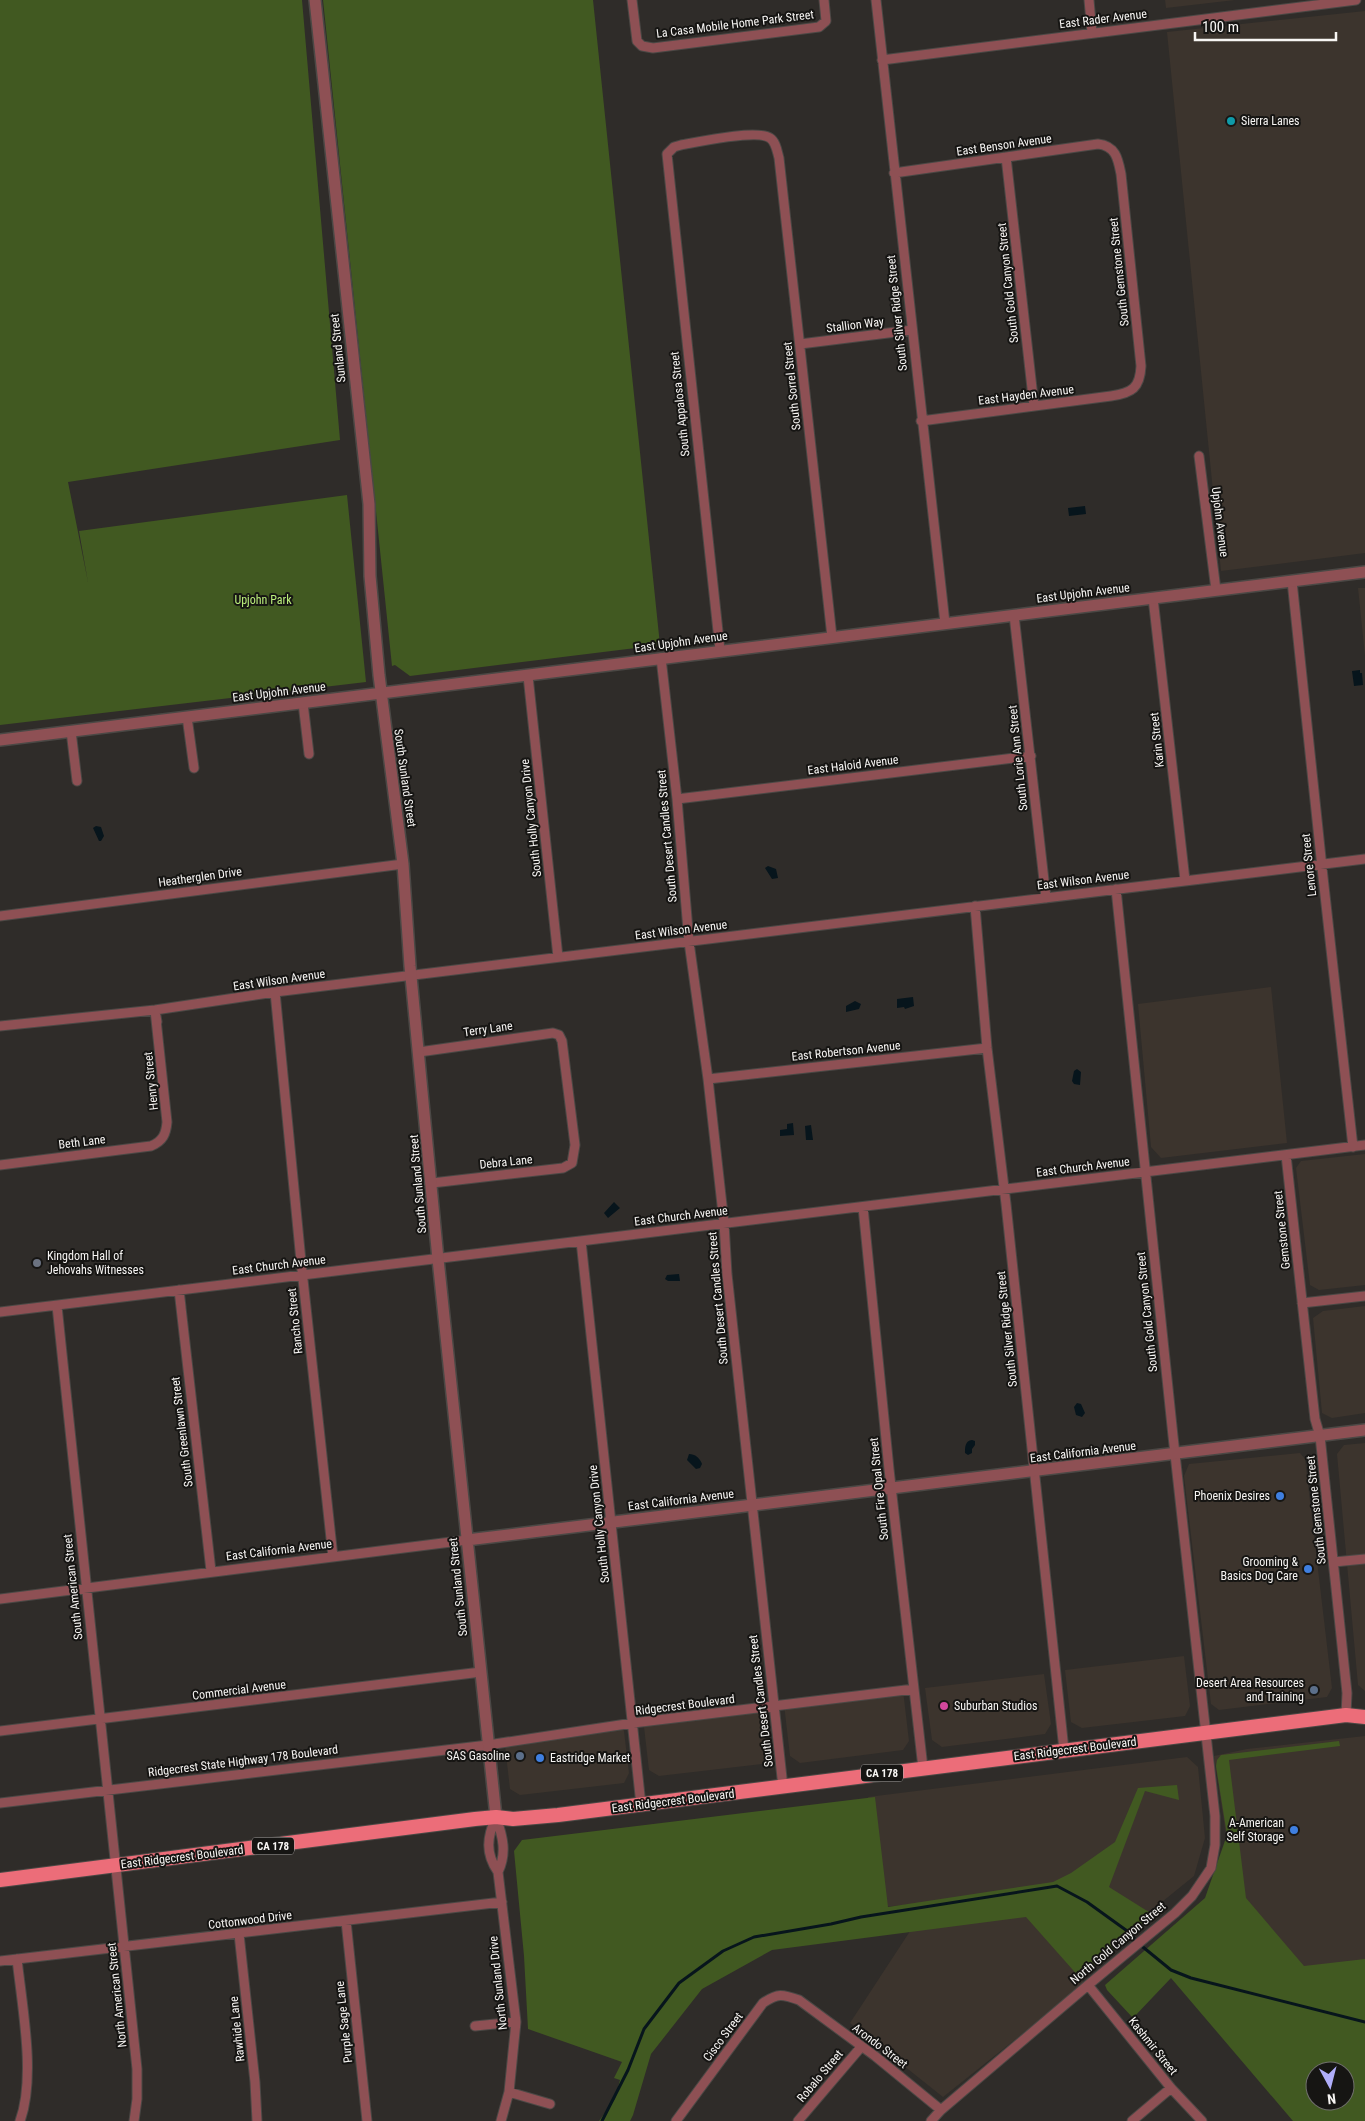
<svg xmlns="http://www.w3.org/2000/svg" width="1365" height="2121" viewBox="0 0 1365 2121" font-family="'Roboto Condensed',sans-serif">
<rect width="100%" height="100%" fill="#2f2c29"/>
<path fill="#3c342d" d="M1165,0H1235L1166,8Z
M1365,11V553L1221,571L1167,32Z
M1358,588H1365V656Z
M1271,987L1287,1143L1161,1158L1151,1147L1138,1004Z
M1365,1154V1285L1319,1290L1310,1285L1296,1168L1301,1161Z
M1365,1306V1413L1332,1418L1322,1413L1313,1318L1323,1311Z
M1365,1443V1691L1358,1685L1337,1454L1344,1445Z
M1300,1453L1305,1459L1332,1688L1327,1697L1219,1710L1211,1704L1184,1476L1189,1464Z
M1184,1656L1190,1706L1185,1716L1082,1728L1071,1722L1065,1670Z
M1044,1674L1051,1724L1045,1734L942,1747L932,1740L925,1688Z
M903,1690L909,1741L903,1750L800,1763L790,1756L784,1704Z
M762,1704L768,1754L762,1764L659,1776L649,1770L643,1718Z
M623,1723L629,1773L624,1783L520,1795L510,1789L504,1737Z
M1365,1736V1960L1294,1969L1236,1900L1214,1756L1247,1749Z
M1187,1757L1198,1767L1205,1838L1194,1876L1147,1914L1053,1891L882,1907L868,1797Z
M1031,1914L1085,1984L943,2097L850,2023L916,1922Z"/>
<path fill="#415921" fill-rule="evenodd" d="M0,0H302L340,440L68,482L88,582L79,531L347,495L366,682L0,725Z
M323,0H593L660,645L410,676L395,665L392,666Z
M1339,1741L1340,1746L1229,1760L1246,1898L1304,1966L1365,1959V2121H1293L1171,1978L1133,2018L1107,1990L1105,1985L1205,1898L1227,1835L1216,1766L1217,1760L1221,1755ZM1315,2071H1345V2101H1315Z
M1177,1785L1179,1800L1145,1791L1109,1887L1152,1914L1156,1911L1158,1913L1080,1978L1026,1917L772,1950L702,1989L651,2054L633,2115L630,2121H599L615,2099L620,2080L614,2078L622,2062L528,2029L524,1956L514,1851L522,1840L875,1797L888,1907L1053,1882L1071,1873L1115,1842L1138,1788Z"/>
<path fill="#07151c" d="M1085,506L1086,514L1069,516L1068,508Z
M1360,670V673H1362L1363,685L1354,686L1352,671Z
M96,826L101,827L104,836L101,841H99L93,828Z
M768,866L776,869L778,878L772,879L765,868Z
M913,997L914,1006L905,1009L904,1007L897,1008V999Z
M855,1001L861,1004L859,1009L846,1012V1006Z
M1077,1069L1081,1072L1080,1085L1074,1084L1072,1081L1074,1071Z
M793,1123L794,1135L780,1136V1130L787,1129V1124Z
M811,1125L813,1140H806L805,1126Z
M614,1202L620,1208L608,1218L604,1213Z
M679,1274L680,1281H668L665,1279L667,1275Z
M1077,1403L1081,1404L1085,1413L1082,1417L1076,1415L1074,1407Z
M972,1440L975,1441V1445L972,1449V1453L968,1455L965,1453C965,1447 965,1441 972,1440Z
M689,1454C695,1454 700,1458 702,1464L700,1468L696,1469L687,1460Z"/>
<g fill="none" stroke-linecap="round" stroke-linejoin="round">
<path stroke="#07151c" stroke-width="3" d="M602,2121L628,2070L644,2029L679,1983L723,1951L754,1937L831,1924L861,1917L1057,1886L1087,1902L1130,1933L1138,1943L1171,1970L1191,1978L1365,2022"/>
<g stroke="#4b4845" stroke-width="11">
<path id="minor" d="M632,0L637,41L642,46L653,48L819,27L826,21L824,0
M876,0L945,623
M1089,0L1092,33
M882,60L1356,0
M1006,157L1034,406
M894,173L1098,144C1116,146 1118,159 1121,174L1141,366C1140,388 1132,393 1111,396L921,421
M800,344L912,330
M1199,456L1216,590
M1292,581L1323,877L1353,1147
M1153,598L1185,880
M1014,615L1046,898
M720,650L667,154L674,147L681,145C698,142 757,129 770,138C776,142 777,151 779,158L832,637
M661,658L677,799L689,942L708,1079L724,1223L727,1274L783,1787
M528,676L558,957
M303,703L309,754
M187,717L194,768
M71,731L77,781
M677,799L1031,756
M975,906L987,1048L1006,1204L1064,1750
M0,916L403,864
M275,992L301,1261L333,1557
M0,1026L155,1010L275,992L1365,859
M419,1052L553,1033L559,1035L562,1041L575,1145L572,1163L563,1168L432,1183
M708,1079L987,1048
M1286,1155L1315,1419L1320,1436L1347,1693L1346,1715
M0,1165L151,1146C163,1141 166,1134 167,1122L155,1010L157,1022
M863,1207L889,1469L923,1768
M581,1241L641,1805
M1302,1303L1365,1296
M57,1306L137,2069V2099L134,2121
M181,1307L179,1290L211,1571
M0,1312L1365,1145
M1334,1562L1365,1559
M0,1599L467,1540
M0,1731L481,1672
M0,1803L488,1745L633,1723L914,1689
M496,1817C487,1837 485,1853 498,1872L516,2022L509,2092L501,2121
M496,1817C503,1837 507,1853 498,1872
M346,1921L367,2121
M239,1934L255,2082L257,2121
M17,1959C22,2006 36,2077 20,2121
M0,1961L502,1902
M1088,1985L1171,2088L1202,2121
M475,2026L516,2022
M509,2092L550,2104
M676,2121L763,2003C778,1993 782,1994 799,2000L875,2056L941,2110
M798,2121L861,2047
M931,2121L941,2110L1088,1985L1175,1913L1192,1896L1211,1868L1215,1845V1816L1173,1436L1116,889
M1132,2121L1171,2088"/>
</g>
<g stroke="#4b4845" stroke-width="14">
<path id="tertiary" d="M315,0L369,504L370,576L379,675L403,864L410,966L438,1259L496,1817
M0,740L1365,572
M467,1540L1365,1430"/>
</g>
<g stroke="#4b4845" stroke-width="16">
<path id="primary" d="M0,1880L475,1819L496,1817L513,1819L558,1815L1346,1715L1365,1717"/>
</g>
<use href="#minor" stroke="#8e5054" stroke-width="9"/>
<use href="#tertiary" stroke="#8e5054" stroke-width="11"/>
<use href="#primary" stroke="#ec6d79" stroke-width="14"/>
</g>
<circle fill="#0f9aa8" stroke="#161513" stroke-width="2" cx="1231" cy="121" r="5"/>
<circle fill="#6b7280" stroke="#161513" stroke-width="2" cx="37" cy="1263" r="5"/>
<g fill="#3f7fe0" stroke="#161513" stroke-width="2">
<circle cx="1280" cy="1496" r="5"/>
<circle cx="1308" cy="1569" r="5"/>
<circle cx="540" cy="1758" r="5"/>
<circle cx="1294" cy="1830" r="5"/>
</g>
<g fill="#5c6f8a" stroke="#161513" stroke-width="2">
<circle cx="1314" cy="1690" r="5"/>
<circle cx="520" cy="1756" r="5"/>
</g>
<circle fill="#d1479c" stroke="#161513" stroke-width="2" cx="944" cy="1706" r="5"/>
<g text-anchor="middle" stroke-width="4" stroke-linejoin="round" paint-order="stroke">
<g fill="#161513" stroke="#b4b2b0" stroke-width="1">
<rect x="861" y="1764.5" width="42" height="17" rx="4"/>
<rect x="252" y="1837.5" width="42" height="17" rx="4"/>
</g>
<g font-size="11" font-weight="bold" fill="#f7f5f3">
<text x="882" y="1777">CA 178</text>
<text x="273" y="1850">CA 178</text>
</g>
<g font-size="12" fill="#f7f5f3" stroke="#161513">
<text transform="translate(1103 19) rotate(-7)" y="4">East Rader Avenue</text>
<text transform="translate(735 24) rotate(-7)" y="4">La Casa Mobile Home Park Street</text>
<text transform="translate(1004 145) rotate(-8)" y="4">East Benson Avenue</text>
<text transform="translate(1119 272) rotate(-96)" y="4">South Gemstone Street</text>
<text transform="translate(1008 283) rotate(-96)" y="4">South Gold Canyon Street</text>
<text transform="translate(897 313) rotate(-96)" y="4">South Silver Ridge Street</text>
<text transform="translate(855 325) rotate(-7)" y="4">Stallion Way</text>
<text transform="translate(338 348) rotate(-96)" y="4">Sunland Street</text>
<text transform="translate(792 386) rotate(-96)" y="4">South Sorrel Street</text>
<text transform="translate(1026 395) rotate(-7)" y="4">East Hayden Avenue</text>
<text transform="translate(680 404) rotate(-96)" y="4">South Appalosa Street</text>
<text transform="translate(1220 522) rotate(83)" y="4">Upjohn Avenue</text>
<text transform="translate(1083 593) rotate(-7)" y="4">East Upjohn Avenue</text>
<text transform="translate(681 642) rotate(-8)" y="4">East Upjohn Avenue</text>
<text transform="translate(279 692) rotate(-7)" y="4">East Upjohn Avenue</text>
<text transform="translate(1157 740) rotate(-96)" y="4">Karin Street</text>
<text transform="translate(1018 758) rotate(-96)" y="4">South Lorie Ann Street</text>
<text transform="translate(853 765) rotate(-7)" y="4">East Haloid Avenue</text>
<text transform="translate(405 778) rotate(82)" y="4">South Sunland Street</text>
<text transform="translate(531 818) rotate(-96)" y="4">South Holly Canyon Drive</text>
<text transform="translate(667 836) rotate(-95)" y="4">South Desert Candles Street</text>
<text transform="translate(1309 865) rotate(-96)" y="4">Lenore Street</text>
<text transform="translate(200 877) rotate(-8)" y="4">Heatherglen Drive</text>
<text transform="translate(1083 880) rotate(-7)" y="4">East Wilson Avenue</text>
<text transform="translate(681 930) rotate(-7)" y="4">East Wilson Avenue</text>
<text transform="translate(279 980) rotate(-8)" y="4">East Wilson Avenue</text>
<text transform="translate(488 1029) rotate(-8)" y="4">Terry Lane</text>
<text transform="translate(846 1051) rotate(-6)" y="4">East Robertson Avenue</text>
<text transform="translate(151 1081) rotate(-96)" y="4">Henry Street</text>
<text transform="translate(82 1142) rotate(-7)" y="4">Beth Lane</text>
<text transform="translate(506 1162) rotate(-6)" y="4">Debra Lane</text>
<text transform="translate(1083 1167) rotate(-7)" y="4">East Church Avenue</text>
<text transform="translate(418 1184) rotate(-95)" y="4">South Sunland Street</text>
<text transform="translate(681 1216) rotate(-7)" y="4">East Church Avenue</text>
<text transform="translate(1282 1230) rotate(-96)" y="4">Gemstone Street</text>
<text transform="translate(279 1265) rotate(-7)" y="4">East Church Avenue</text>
<text transform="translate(718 1298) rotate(-95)" y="4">South Desert Candles Street</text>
<text transform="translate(1147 1312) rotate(-96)" y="4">South Gold Canyon Street</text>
<text transform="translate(295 1321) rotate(-96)" y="4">Rancho Street</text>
<text transform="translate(1007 1329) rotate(-96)" y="4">South Silver Ridge Street</text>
<text transform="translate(182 1432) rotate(-97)" y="4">South Greenlawn Street</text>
<text transform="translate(1083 1452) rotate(-7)" y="4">East California Avenue</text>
<text transform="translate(879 1489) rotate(-96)" y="4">South Fire Opal Street</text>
<text transform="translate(681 1500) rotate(-7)" y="4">East California Avenue</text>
<text transform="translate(1316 1510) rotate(-96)" y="4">South Gemstone Street</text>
<text transform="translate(599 1524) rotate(-96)" y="4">South Holly Canyon Drive</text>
<text transform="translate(279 1550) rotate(-7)" y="4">East California Avenue</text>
<text transform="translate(73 1587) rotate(-96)" y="4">South American Street</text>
<text transform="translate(458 1587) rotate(-96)" y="4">South Sunland Street</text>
<text transform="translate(239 1690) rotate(-7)" y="4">Commercial Avenue</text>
<text transform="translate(761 1701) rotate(-97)" y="4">South Desert Candles Street</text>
<text transform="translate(685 1705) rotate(-7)" y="4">Ridgecrest Boulevard</text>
<text transform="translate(1075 1749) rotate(-7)" y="4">East Ridgecrest Boulevard</text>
<text transform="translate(243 1761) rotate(-7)" y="4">Ridgecrest State Highway 178 Boulevard</text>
<text transform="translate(673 1801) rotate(-7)" y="4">East Ridgecrest Boulevard</text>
<text transform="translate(182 1857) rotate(-7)" y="4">East Ridgecrest Boulevard</text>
<text transform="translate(250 1920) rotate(-7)" y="4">Cottonwood Drive</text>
<text transform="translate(1118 1943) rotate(-40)" y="4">North Gold Canyon Street</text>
<text transform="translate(498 1983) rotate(-96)" y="4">North Sunland Drive</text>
<text transform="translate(117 1995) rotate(-96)" y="4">North American Street</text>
<text transform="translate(344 2022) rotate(-96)" y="4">Purple Sage Lane</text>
<text transform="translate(237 2029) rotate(-96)" y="4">Rawhide Lane</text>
<text transform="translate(723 2037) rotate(-53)" y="4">Cisco Street</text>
<text transform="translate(880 2046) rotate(37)" y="4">Arondo Street</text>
<text transform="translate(1153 2046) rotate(51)" y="4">Kashmir Street</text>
<text transform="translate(820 2076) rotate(-50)" y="4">Robalo Street</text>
</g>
<g font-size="12" fill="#f7f5f3" stroke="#161513" text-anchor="end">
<text x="1241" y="125" text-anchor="start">Sierra Lanes</text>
<text x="47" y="1260" text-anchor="start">Kingdom Hall of<tspan x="47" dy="14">Jehovahs Witnesses</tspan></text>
<text x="1270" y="1500">Phoenix Desires</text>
<text x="1298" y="1566">Grooming &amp;<tspan x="1298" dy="14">Basics Dog Care</tspan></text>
<text x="1304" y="1687">Desert Area Resources<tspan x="1304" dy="14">and Training</tspan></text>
<text x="954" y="1710" text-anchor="start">Suburban Studios</text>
<text x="510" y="1760">SAS Gasoline</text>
<text x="550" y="1762" text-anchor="start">Eastridge Market</text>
<text x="1284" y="1827">A-American<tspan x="1284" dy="14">Self Storage</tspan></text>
</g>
<g font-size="12" fill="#bbef7c" stroke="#161513">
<text x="263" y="604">Upjohn Park</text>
</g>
</g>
<g transform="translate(1330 2086) rotate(173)"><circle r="24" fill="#161513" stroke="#706f6d"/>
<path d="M0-4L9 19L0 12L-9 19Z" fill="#b0aefa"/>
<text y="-8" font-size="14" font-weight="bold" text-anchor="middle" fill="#f7f5f3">N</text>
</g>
<path d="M1195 32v8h141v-8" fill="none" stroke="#f7f5f3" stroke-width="2.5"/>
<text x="1202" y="32" font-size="15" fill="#f7f5f3" stroke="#161513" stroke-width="4" paint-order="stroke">100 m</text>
</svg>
